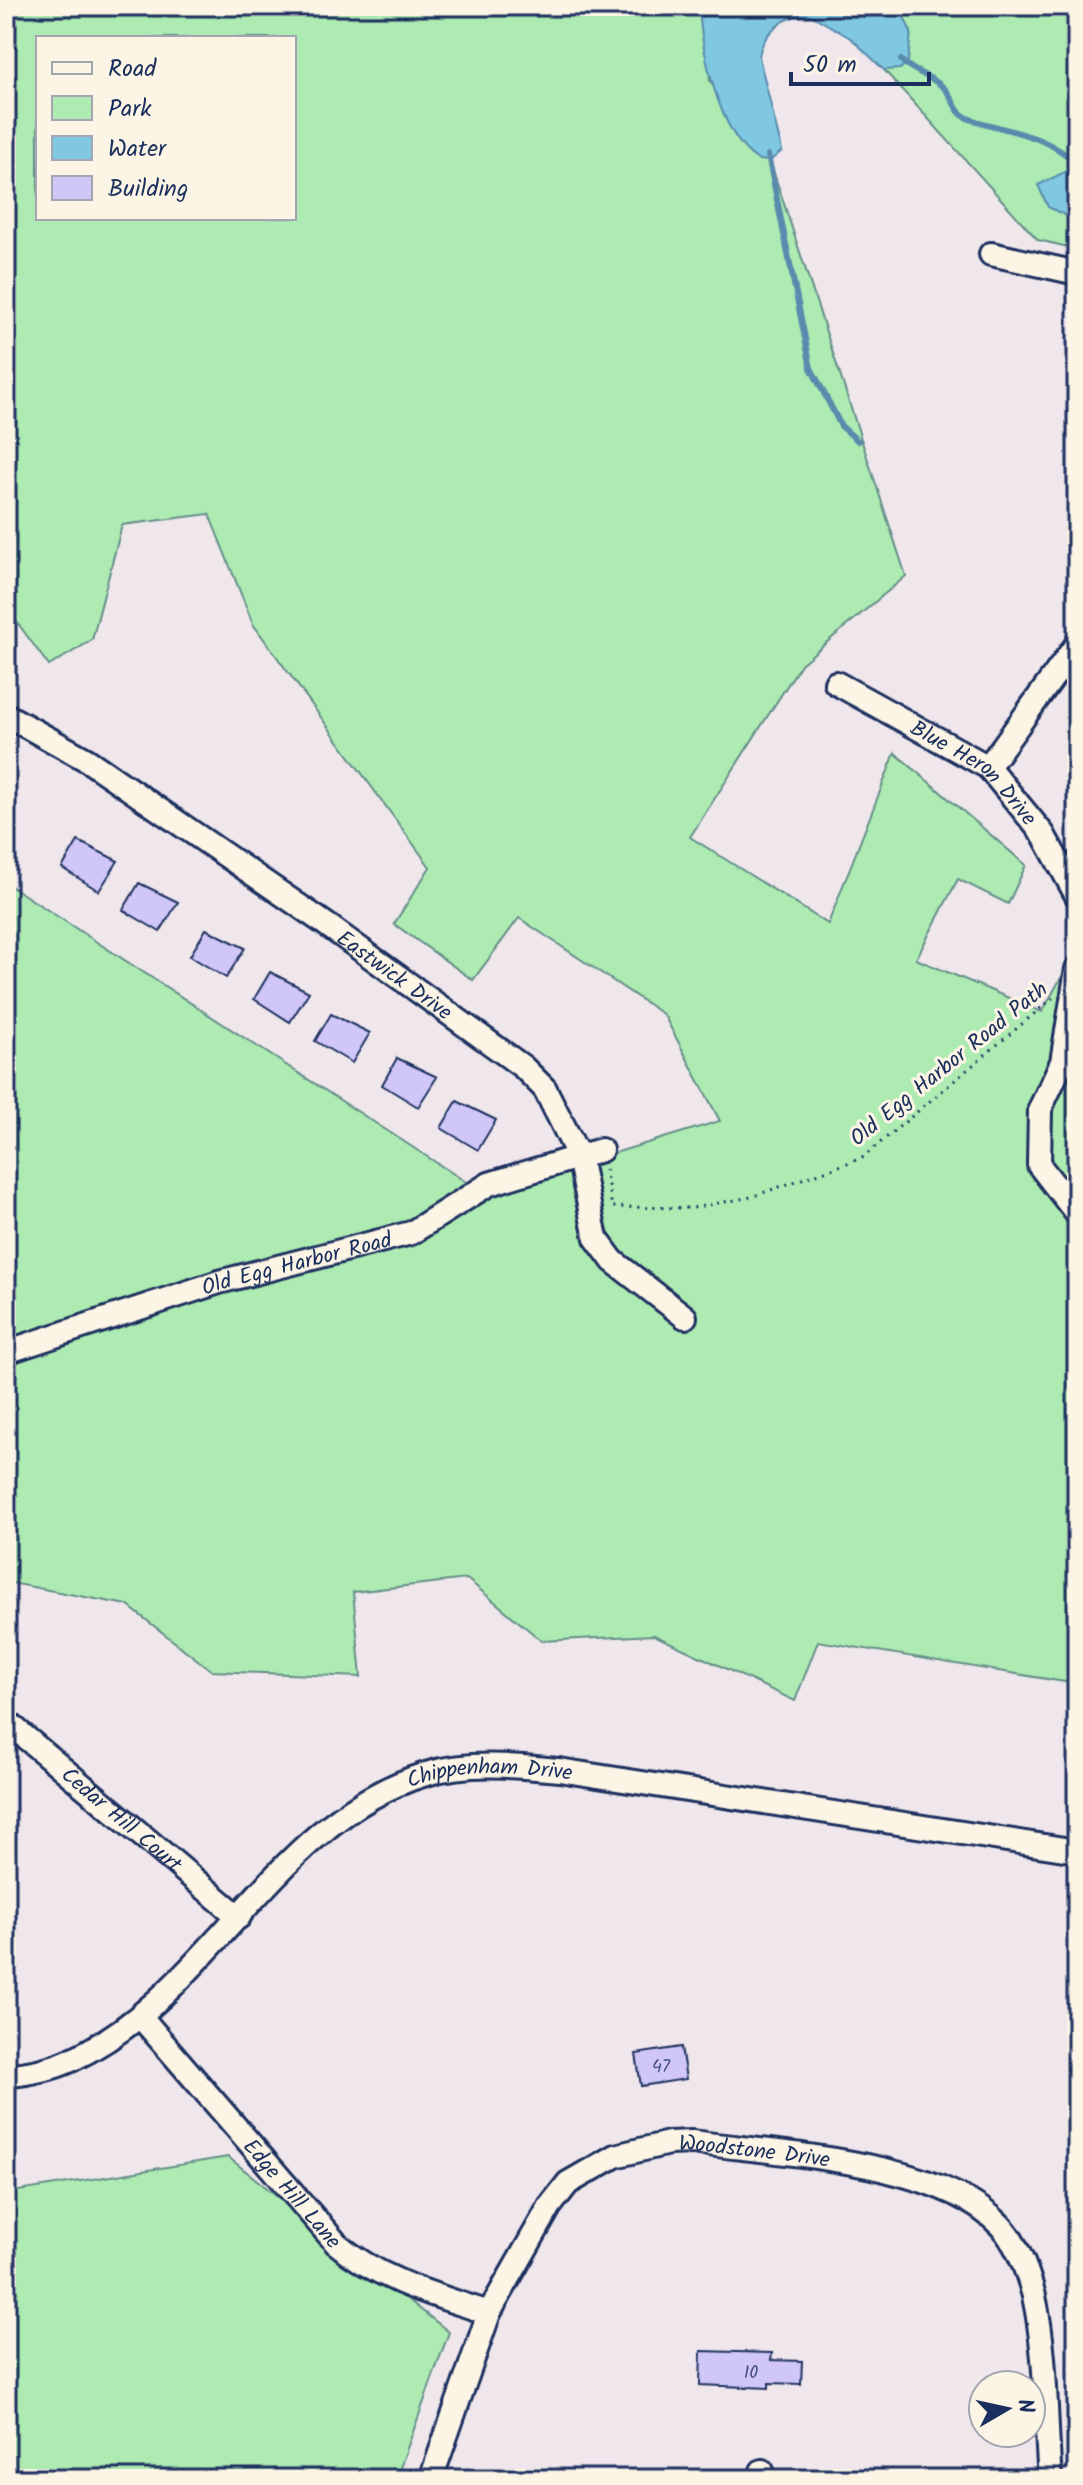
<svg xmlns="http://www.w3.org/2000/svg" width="1083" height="2485" viewBox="0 0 1083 2485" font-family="Kalam,sans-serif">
<rect width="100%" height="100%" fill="#efe7eb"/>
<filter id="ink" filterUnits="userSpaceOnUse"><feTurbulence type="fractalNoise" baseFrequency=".0125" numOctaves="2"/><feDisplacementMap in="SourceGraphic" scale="16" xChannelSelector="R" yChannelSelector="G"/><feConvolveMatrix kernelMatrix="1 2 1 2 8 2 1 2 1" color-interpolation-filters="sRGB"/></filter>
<g filter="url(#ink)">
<path fill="#adebb2" stroke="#648d88" stroke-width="2" fill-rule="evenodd" d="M6,6H705L710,81L770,161L906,576L801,664L690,837L828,924L895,753L1026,865L1008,904L958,879L916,959L1042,1012L1077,949V1684L818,1641L795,1701L654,1635L542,1641L467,1579L353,1592L361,1677L212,1671L127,1605L6,1582V883L483,1193L720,1121L664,1015L519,918L473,980L394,924L430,867L253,624L209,514L122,525L92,640L49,666L6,607ZM38,38H294V218H38Z
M897,6H1077V249L1038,240L884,70L911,32Z
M228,2157L449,2332L396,2479H6V2193Z"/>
<path fill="#80c8e1" stroke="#588bad" stroke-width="2" d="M699,6H899L911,32L908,62L900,69L884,70L852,39L811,15C787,13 762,32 759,57L782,151L770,161L758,160C719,136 701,49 699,6Z
M1077,166V221L1048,207L1038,185Z"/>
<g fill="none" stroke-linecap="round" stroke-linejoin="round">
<path stroke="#588bad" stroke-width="6" d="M901,60C914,73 930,75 943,87C954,96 953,113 970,119C1009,132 1046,134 1077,164
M768,155L811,368L841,426L858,441"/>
</g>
<path fill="#d0c6f8" stroke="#1b2f5e" stroke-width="2" d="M78,841L118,861L99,891L62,868Z
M139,883L178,902L160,932L123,910Z
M206,929L245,948L226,978L190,956Z
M270,972L309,992L290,1022L254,999Z
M331,1014L370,1033L352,1063L315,1041Z
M397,1058L437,1077L418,1107L382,1085Z
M457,1101L496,1120L478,1150L441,1128Z
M681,2047L686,2079L641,2086L636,2054Z
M701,2351L772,2353L771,2360L802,2361L801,2384L769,2383V2388L700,2385Z"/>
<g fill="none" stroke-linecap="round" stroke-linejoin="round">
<g stroke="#1b2f5e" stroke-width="28">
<g id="minor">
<path d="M991,254L1077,273"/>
<path id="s1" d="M836,683L988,767L1043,834L1077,896"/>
<path id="s2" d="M6,715L87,760L327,925L523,1067L545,1089L579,1157L596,1238L613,1261L685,1317"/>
<path d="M988,767L1077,644"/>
<path d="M1077,969L1062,1062L1040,1109L1039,1165L1077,1214"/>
<path id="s3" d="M6,1352L219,1282L411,1233L489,1184L601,1150"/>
<path id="s4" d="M6,1721L239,1917"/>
<path id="s5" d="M140,2016L336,2243C379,2280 435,2295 489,2313"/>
<path id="s6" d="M6,2076C28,2073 50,2070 71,2060C212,1994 274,1819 426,1774C468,1761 516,1766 559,1770L1077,1851"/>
<path id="s7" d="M431,2479L489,2313L550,2206L568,2183L615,2156L669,2143L692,2142C779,2154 938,2160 1000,2225C1017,2243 1028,2273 1034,2296C1047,2355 1045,2419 1050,2479"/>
<path d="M761,2479L762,2471"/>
</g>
</g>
<path stroke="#1b2f5e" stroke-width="3" stroke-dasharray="2 6" stroke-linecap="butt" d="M605,1169L612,1207L693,1208L751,1197L862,1158L1053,998"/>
<use href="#minor" stroke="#fcf5e5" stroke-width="22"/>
</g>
</g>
<g text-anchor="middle" stroke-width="6" stroke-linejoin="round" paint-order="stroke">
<g font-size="18" fill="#485584">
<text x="661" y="2072">47</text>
<text x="751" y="2378">10</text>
</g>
<g font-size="22" fill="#1b2f5e" stroke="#fcf5e5">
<text dy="8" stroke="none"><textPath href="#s1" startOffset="166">Blue Heron Drive</textPath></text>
<text dy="8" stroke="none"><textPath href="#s2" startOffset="468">Eastwick Drive</textPath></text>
<text transform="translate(948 1063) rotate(-39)" y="8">Old Egg Harbor Road Path</text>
<text dy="8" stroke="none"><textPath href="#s3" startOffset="304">Old Egg Harbor Road</textPath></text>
<text dy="8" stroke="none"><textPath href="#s6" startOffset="592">Chippenham Drive</textPath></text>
<text dy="8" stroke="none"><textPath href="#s4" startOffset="152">Cedar Hill Court</textPath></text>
<text dy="8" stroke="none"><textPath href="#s7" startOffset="524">Woodstone Drive</textPath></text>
<text dy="8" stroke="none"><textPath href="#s5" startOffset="234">Edge Hill Lane</textPath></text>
</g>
</g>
<rect width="1083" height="2485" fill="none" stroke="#fcf5e5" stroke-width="32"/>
<rect x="16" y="16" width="1051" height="2453" fill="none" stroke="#1b2f5e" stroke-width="3" filter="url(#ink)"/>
<rect x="36" y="36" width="260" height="184" fill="#fcf5e5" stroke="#a2a6af" stroke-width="2"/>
<rect x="52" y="62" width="40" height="12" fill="#fcf5e5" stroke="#a2a6af" stroke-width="2"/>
<text x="108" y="76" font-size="24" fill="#1b2f5e">Road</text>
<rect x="52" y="96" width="40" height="24" fill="#adebb2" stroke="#a2a6af" stroke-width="2"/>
<text x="108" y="116" font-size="24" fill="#1b2f5e">Park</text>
<rect x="52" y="136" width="40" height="24" fill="#80c8e1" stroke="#a2a6af" stroke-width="2"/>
<text x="108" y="156" font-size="24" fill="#1b2f5e">Water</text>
<rect x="52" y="176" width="40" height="24" fill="#d0c6f8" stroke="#a2a6af" stroke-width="2"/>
<text x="108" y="196" font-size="24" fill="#1b2f5e">Building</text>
<g transform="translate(1007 2409) rotate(81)"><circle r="38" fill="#fcf5e5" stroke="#a2a6af" stroke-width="2"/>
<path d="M0-6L14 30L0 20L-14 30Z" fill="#1b2f5e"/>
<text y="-12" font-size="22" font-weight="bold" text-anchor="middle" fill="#1b2f5e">N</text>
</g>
<path d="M791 72v12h138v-12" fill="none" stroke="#1b2f5e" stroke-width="4"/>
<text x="803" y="72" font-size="24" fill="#1b2f5e" stroke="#fcf5e5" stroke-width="6" paint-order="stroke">50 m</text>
</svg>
